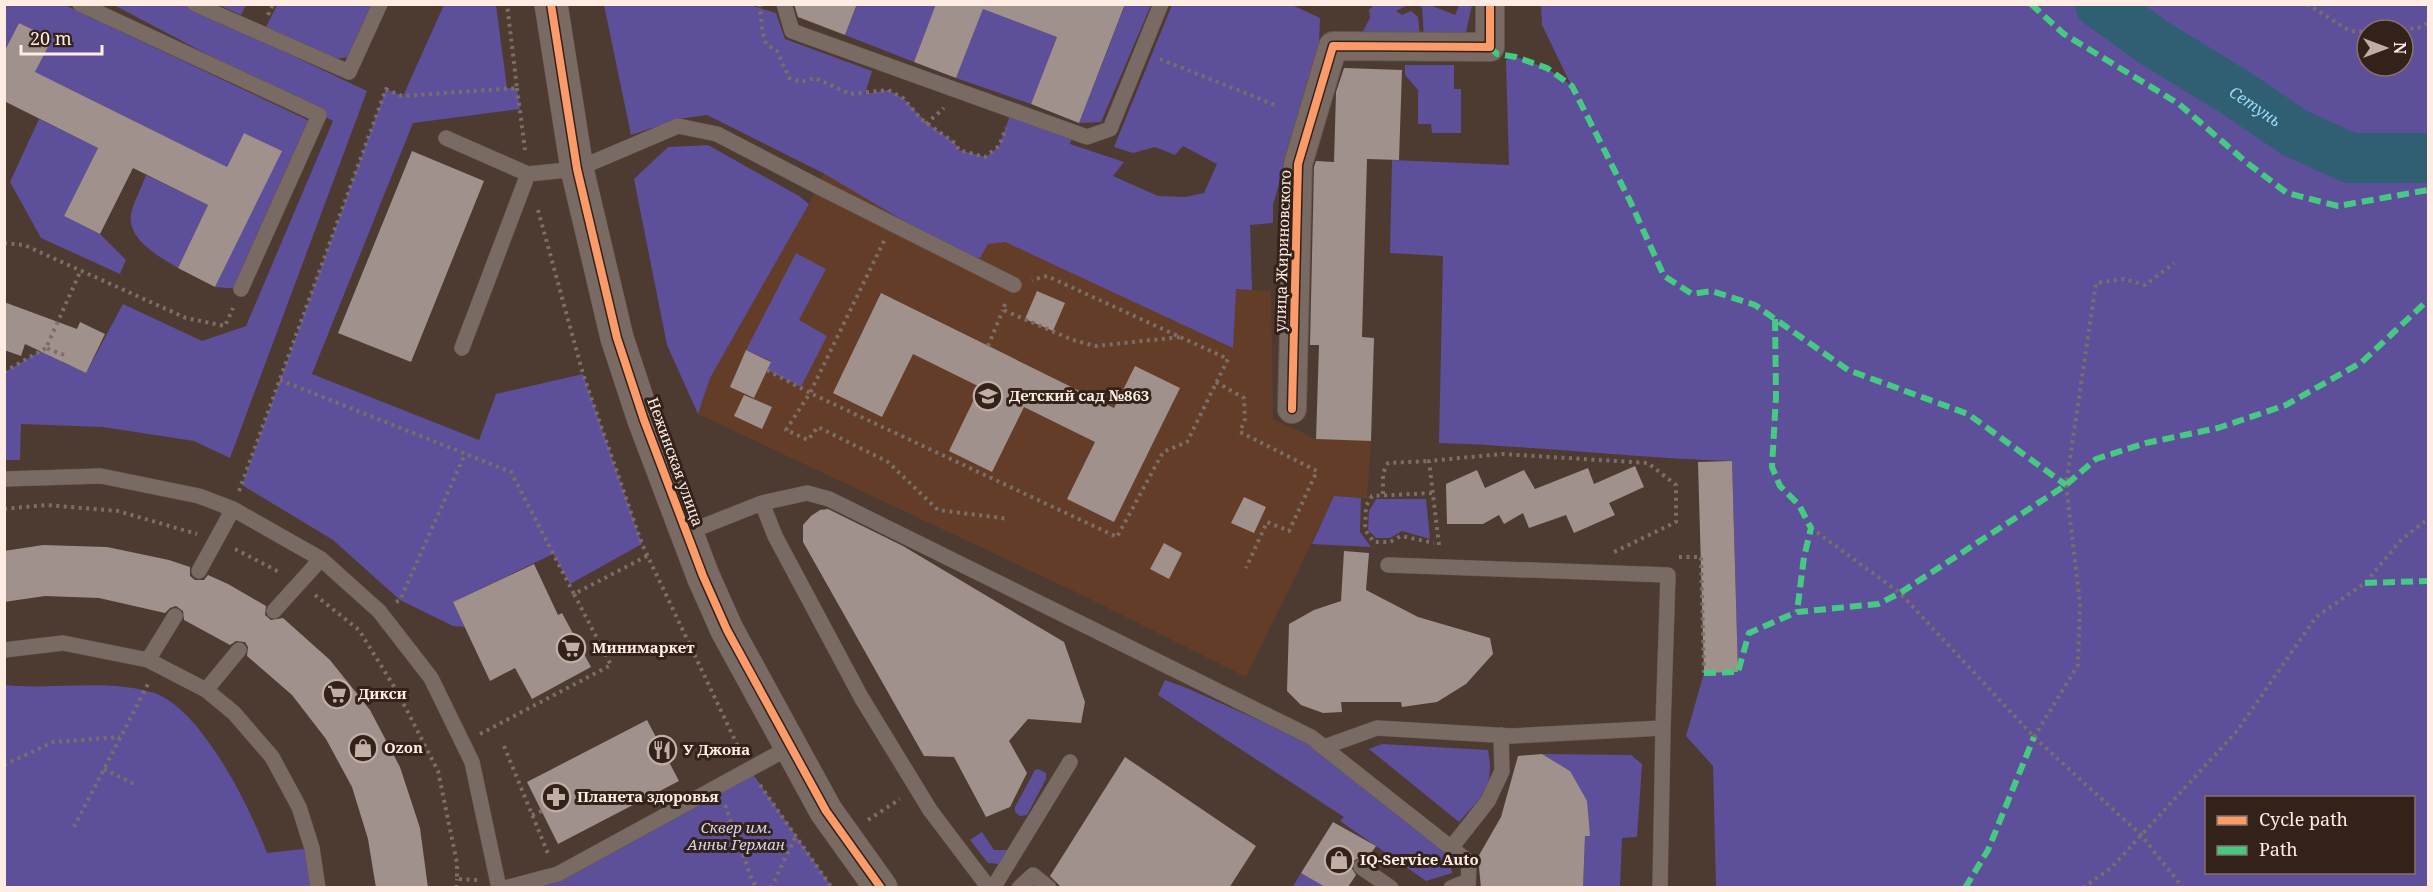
<svg xmlns="http://www.w3.org/2000/svg" width="2433" height="892" viewBox="0 0 2433 892" font-family="'Noto Serif',serif">
<rect width="100%" height="100%" fill="#4d3a30"/>
<path fill="#633d28" d="M840,140L1236,289L1271,291L1273,419L1316,439L1371,441L1367,498L1334,497L1246,677L1082,595L698,414L710,378L809,204Z"/>
<path fill="#5e4f9a" fill-rule="evenodd" d="M747,4L776,13L785,39L872,71L865,94L888,90L903,98L927,123L955,143L959,150L986,157L999,146L1012,110L1074,132L1070,144L1124,162L1113,176L1158,196L1185,197L1204,193L1217,164L1183,146L1175,155L1155,147L1133,153L1114,147L1172,5H1292L1320,18L1319,43L1273,205V223L1250,225L1252,290L1236,289L1233,348L1005,242L988,244L980,258L958,253L823,173L707,115L679,119L631,135L604,5Z
M5,5H65L316,124L241,289L215,287L281,151L244,133L218,185L209,158L57,83L26,91L51,39L19,23L5,50Z
M114,5H185L367,91L230,458L194,441L103,427L21,424L20,460H5V372L46,348L62,362L86,373L123,304L202,341L246,326L333,121Z
M219,5H246L241,15Z
M277,5H373L350,57L333,59L266,27Z
M444,5H496L507,88H517L520,109L413,123L312,374L479,440L496,394L583,374L642,544L570,584L553,554L453,602L465,627L453,626L400,600L333,540L242,485L386,89L403,96Z
M857,5H936L914,62L845,35Z
M1125,5H1151L1101,122L1079,123Z
M1374,5H1408L1396,11L1402,15L1411,11L1418,17L1420,37H1360L1370,18L1369,10Z
M1417,5H1430L1455,15L1459,5H1472L1466,32L1452,36L1424,37L1422,7Z
M1541,5H2428V887H1716L1713,766L1686,736L1704,673L1738,672L1732,461C1634,458 1537,446 1439,443L1443,256L1390,253L1392,160L1509,165L1506,60L1516,57L1547,68L1571,85L1542,25ZM2367,30H2403V66H2367ZM2206,798H2414V872H2206Z
M983,9L1057,37L1031,104L956,78Z
M1405,65H1454V89H1461V133H1432L1431,124H1418V90L1405,75Z
M39,119L98,148L64,216L100,234L126,260L120,274L41,238L10,182Z
M708,145L799,196L809,204L710,378L698,414L667,345L634,179L668,147Z
M146,175L208,205L178,268C160,257 127,240 131,214C134,201 142,187 146,175Z
M796,253L826,269L799,320L827,336L801,387L767,370L771,361L746,350Z
M1334,496L1361,498L1360,532L1371,547L1312,544Z
M1376,499H1426L1430,539L1402,531L1390,538H1376L1368,530L1369,511Z
M1165,680L1189,689L1308,742L1437,842L1449,857L1452,873L1426,881L1340,821L1344,817L1158,695Z
M4,685C53,690 103,679 151,692C200,705 251,809 267,853L312,848L315,887L8,888L5,886Z
M1382,744L1488,750C1495,788 1482,796 1459,822L1369,749Z
M1542,754L1631,755L1642,764L1637,837L1622,838L1620,887H1583L1585,836H1590L1570,771Z
M1038,769L1046,773V779L1027,815L1020,816L1015,812V807L1035,770Z
M750,770L832,887L534,888L560,881Z
M982,832L994,850H1010L1001,864L988,863L970,840Z
M1301,873L1327,887L1292,888Z"/>
<g fill="none" stroke-linecap="round" stroke-linejoin="round">
<path stroke="#305e72" stroke-width="50" id="s1" d="M2100,4L2156,44L2233,91L2295,133L2350,158H2428"/>
</g>
<path fill="#a0918c" d="M794,4H857L845,35L798,17Z
M936,4H1125L1079,123L1031,104L1057,37L983,9L956,78L914,62Z
M19,23L52,39L35,72L227,167L244,133L282,151L215,287L178,268L208,205L133,168L100,234L64,216L98,148L4,101V52Z
M1344,68L1402,70L1399,160L1367,159L1362,337L1374,338L1371,441L1316,439L1319,345H1310L1314,167L1316,161L1334,162L1336,92Z
M412,151L484,181L411,362L338,333Z
M1037,291L1065,303L1053,331L1025,319Z
M881,293L1114,408L1135,366L1180,388L1114,522L1067,499L1095,442L1024,407L992,472L949,451L980,387L913,354L882,417L833,393Z
M4,302L77,329L80,322L105,334L86,373L25,344L21,356L4,350Z
M746,350L771,362L754,398L730,387Z
M744,395L772,407L762,429L734,416Z
M1732,461L1738,672L1704,673L1698,462Z
M1635,466L1644,487L1609,503L1615,515L1574,533L1566,515L1529,528L1523,513L1504,524L1499,515L1483,524H1447L1446,484L1477,470L1485,488L1524,470L1535,489L1588,468L1594,484Z
M1244,497L1266,507L1254,533L1231,523Z
M828,509L903,546L1064,642L1085,702L1081,723L1028,719L1009,741L1027,773L1010,807L986,817L954,757L924,756L803,542V525L811,516L820,510Z
M1164,543L1182,553L1169,579L1150,569Z
M43,545L107,547L169,560L190,567V576L195,580H204L208,575L228,584L266,606L265,615L271,620L283,618L330,660L370,710L400,767L420,828L428,888H376L368,839L352,787L326,739L292,695L247,656L248,647L245,642L236,641L230,645L184,620L183,611L176,606L170,608L165,613L99,598L45,596L4,602V551Z
M1344,551L1369,553L1366,590L1418,617L1490,638L1493,654L1466,684L1437,702L1402,707L1401,702H1341L1342,712L1323,713L1301,705L1287,691L1289,624L1314,610L1341,601Z
M534,564L558,615L562,613L591,667L532,699L515,668L490,681L453,602Z
M647,720L679,781L558,844L527,782Z
M1542,754L1570,771L1587,801L1590,836H1585L1583,888H1481L1478,857L1501,817L1518,756Z
M1125,757L1256,846L1229,888H1062L1050,876Z
M1333,822L1376,846L1367,859L1361,857L1353,861L1351,867L1356,875L1348,887L1327,888L1301,873Z"/>
<g fill="none" stroke-linecap="round" stroke-linejoin="round">
<g stroke="#66564e" stroke-width="16">
<path id="service" d="M80,4L319,115L241,289
M195,4L349,72L380,4
M784,4L792,31L1087,137L1110,129L1161,4
M446,138L528,174L577,169L678,126L717,134L817,186L1014,285
M462,348L528,174
M4,479L101,476L199,496L233,509L321,559L379,611L431,678L472,762L499,888
M762,503L775,536L861,697L930,810L989,888
M686,533L762,503L807,493L829,499L1311,737L1324,747L1377,728L1512,736L1663,728L1660,888
M1388,565L1668,575L1663,728
M199,571L233,509
M274,611L321,559
M4,650L63,643L148,660L206,690L234,713L272,757L299,807L312,848L318,888
M148,660L175,616
M206,690L239,650
M1318,743L1469,862L1468,888
M1451,848L1488,801L1502,771L1501,735
M1361,867L1391,888
M505,888L558,874L790,747
M993,888L1070,762
M1019,888L1033,875L1049,888
M1451,888L1468,881"/>
</g>
<g stroke="#66564e" stroke-width="30">
<path id="minor" d="M1292,409L1298,164L1333,46L1490,47V4"/>
</g>
<g stroke="#66564e" stroke-width="34">
<path id="tertiary" d="M551,4L577,169L617,338L644,420L703,576L727,630L826,811L881,888"/>
</g>
<path stroke="#7b6e66" stroke-width="4" stroke-dasharray="3 4.5" stroke-linecap="butt" d="M760,4L762,30L766,44L777,51L789,78L801,82L815,78L850,94L888,90L903,98L921,119L955,143L959,150L985,157L999,146L1006,128
M2307,4L2350,31L2367,32
M268,15L273,4
M2403,30L2422,27L2428,22
M1160,59L1275,105
M517,88L525,150
M926,124L944,108
M538,210L583,374L642,544L741,753
M884,241L810,393L1117,537L1163,452L1187,442L1228,359L1047,276L1032,280
M4,243L24,245L186,318L225,326L233,308
M1005,304L1003,310L1073,340L1095,346L1181,337
M988,346L1003,310
M64,355L46,348L81,270
M767,370L810,393L786,430L808,440L818,427L888,462L938,510L1009,519
M4,372L46,348
M280,380L511,472L574,594
M1216,382L1244,398L1245,419L1240,432L1317,471L1289,531L1267,522L1246,568
M239,491L386,89L402,96L517,88L507,4
M1432,493L1372,496L1366,506L1365,530L1374,542H1390L1401,536L1434,543
M1383,494V473L1388,463L1429,461
M4,509L46,505L118,511L197,534
M1811,528L1900,593L2034,737L2141,835L2183,888
M1439,545L1429,461L1502,454L1648,463L1676,485V522L1614,552
M235,549L281,573
M1679,557H1701L1704,673
M315,595L359,630L398,693L438,771L457,863V879L478,880
M396,602L400,600L465,454
M480,734L611,665L574,594L647,556
M2034,737L2078,665L2080,604L2066,485L2096,283L2124,279L2145,285L2174,263
M504,746L549,856
M4,765L53,742L120,737
M104,769L134,784
M760,785L832,888
M725,805L752,880L757,888
M532,815L542,811
M868,820L900,799
M74,827L148,684
M456,888L457,879
M771,888L795,838
M2083,888L2112,867L2237,731L2316,617L2365,583L2402,539L2428,519"/>
<use href="#service" stroke="#796a63" stroke-width="15"/>
<use href="#minor" stroke="#796a63" stroke-width="28"/>
<use href="#tertiary" stroke="#796a63" stroke-width="33"/>
<path stroke="#46c982" stroke-width="6" stroke-dasharray="12 6" stroke-linecap="butt" d="M2031,4L2064,34L2179,104L2246,162L2287,193L2338,206L2428,190
M1490,47L1497,54L1516,57L1547,68L1572,86L1630,201L1664,276L1692,294L1712,291L1755,305L1848,370L1968,414L2066,485
M1775,319L1776,396L1772,467L1780,486L1799,505L1811,528L1804,557L1797,612
M2365,583L2428,581
M1704,673L1738,672L1749,633L1797,612L1878,604L1900,593L2066,485L2096,459L2146,443L2218,428L2286,405L2362,362L2428,300
M1965,888L1988,850L2034,737"/>
<g stroke="#33221a" stroke-width="11">
<path id="cycleway" d="M551,4L577,169L617,338L644,420L703,576L727,630L826,811L881,888
M1292,409L1298,164L1333,46L1490,47V4"/>
</g>
<use href="#cycleway" stroke="#fa9b69" stroke-width="8"/>
</g>
<defs>
<g id="school-ring" transform="scale(1.5)"><circle r="9.5" fill="#33221a" stroke="#c1aea5" stroke-width="1.5"/><path d="M0-5L7-2L0 1L-7-2ZM-4 1L0 2.5L4 1V4Q0 6-4 4Z" fill="#c1aea5"/></g>
<g id="supermarket-ring" transform="scale(1.5)"><circle r="9.5" fill="#33221a" stroke="#c1aea5" stroke-width="1.5"/><path d="M-6-5.5h2.5l.6 2H6L4.5 2H-2.5L-4.4-4H-6ZM-1.5 3.2a1.3 1.3 0 1 0 .1 0ZM3 3.2a1.3 1.3 0 1 0 .1 0Z" fill="#c1aea5"/></g>
<g id="shop-ring" transform="scale(1.5)"><circle r="9.5" fill="#33221a" stroke="#c1aea5" stroke-width="1.5"/><path d="M-5-2.5h2.3a2.7 3.5 0 0 1 5.4 0H5L5.5 6h-11ZM-1.5-2.5h3a1.5 2.3 0 0 0-3 0Z" fill="#c1aea5"/></g>
<g id="restaurant-ring" transform="scale(1.5)"><circle r="9.5" fill="#33221a" stroke="#c1aea5" stroke-width="1.5"/><path d="M-5-6h1v4h1v-4h1v4h1v-4h1v5L-1.5 .5V6h-2V.5L-5-1ZM5-6V6H3V1.5H1.5Q1.5-4 5-6Z" fill="#c1aea5"/></g>
<g id="pharmacy-ring" transform="scale(1.5)"><circle r="9.5" fill="#33221a" stroke="#c1aea5" stroke-width="1.5"/><path d="M-2-6h4v4h4v4h-4v4h-4v-4h-4v-4h4Z" fill="#c1aea5"/></g>
</defs>
<g fill-rule="evenodd">
<use href="#school-ring" x="988" y="396"/>
<use href="#supermarket-ring" x="571" y="648"/>
<use href="#supermarket-ring" x="337" y="694"/>
<use href="#shop-ring" x="363" y="748"/>
<use href="#restaurant-ring" x="662" y="750"/>
<use href="#pharmacy-ring" x="556" y="797"/>
<use href="#shop-ring" x="1339" y="860"/>
</g>
<g text-anchor="middle" stroke-width="6" stroke-linejoin="round" paint-order="stroke">
<g font-size="15" fill="#ffede4" stroke="#33221a">
<text transform="translate(1283 251) rotate(-88)" y="5">улица Жириновского</text>
<text transform="translate(675 462) rotate(70)" y="5">Нежинская улица</text>
</g>
<g font-size="15" font-weight="bold" fill="#ffede4" stroke="#33221a" text-anchor="start">
<text x="1009" y="401">Детский сад №863</text>
<text x="592" y="653">Минимаркет</text>
<text x="358" y="699">Дикси</text>
<text x="384" y="753">Ozon</text>
<text x="683" y="755">У Джона</text>
<text x="577" y="802">Планета здоровья</text>
<text x="1360" y="865">IQ-Service Auto</text>
</g>
<g font-size="15" font-style="italic" fill="#d6d4f1" stroke="#33221a">
<text x="736" y="833">Сквер им.<tspan x="736" dy="17">Анны Герман</tspan></text>
</g>
<g font-size="16" font-style="italic" fill="#97daf8" stroke="#33221a">
<text dy="6" stroke="none"><textPath href="#s1" startOffset="186">Сетунь</textPath></text>
</g>
</g>
<rect width="2433" height="892" fill="none" stroke="#ffede4" stroke-width="12"/>
<rect x="2205" y="796" width="210" height="78" fill="#33221a" stroke="#85736b" stroke-width="1.5"/>
<rect x="2217" y="816" width="30" height="9" fill="#fa9b69" stroke="#85736b" stroke-width="1.5"/>
<text x="2259" y="826" font-size="18" fill="#ffede4">Cycle path</text>
<rect x="2217" y="846" width="30" height="9" fill="#46c982" stroke="#85736b" stroke-width="1.5"/>
<text x="2259" y="856" font-size="18" fill="#ffede4">Path</text>
<g transform="translate(2385 48) rotate(90)"><circle r="28" fill="#33221a" stroke="#85736b" stroke-width="1.5"/>
<path d="M0-4.5L10 22L0 15L-10 22Z" fill="#c1aea5"/>
<text y="-9" font-size="16" font-weight="bold" text-anchor="middle" fill="#ffede4">N</text>
</g>
<path d="M21 45v9h81v-9" fill="none" stroke="#ffede4" stroke-width="3"/>
<text x="30" y="45" font-size="18" fill="#ffede4" stroke="#33221a" stroke-width="4.5" paint-order="stroke">20 m</text>
</svg>
